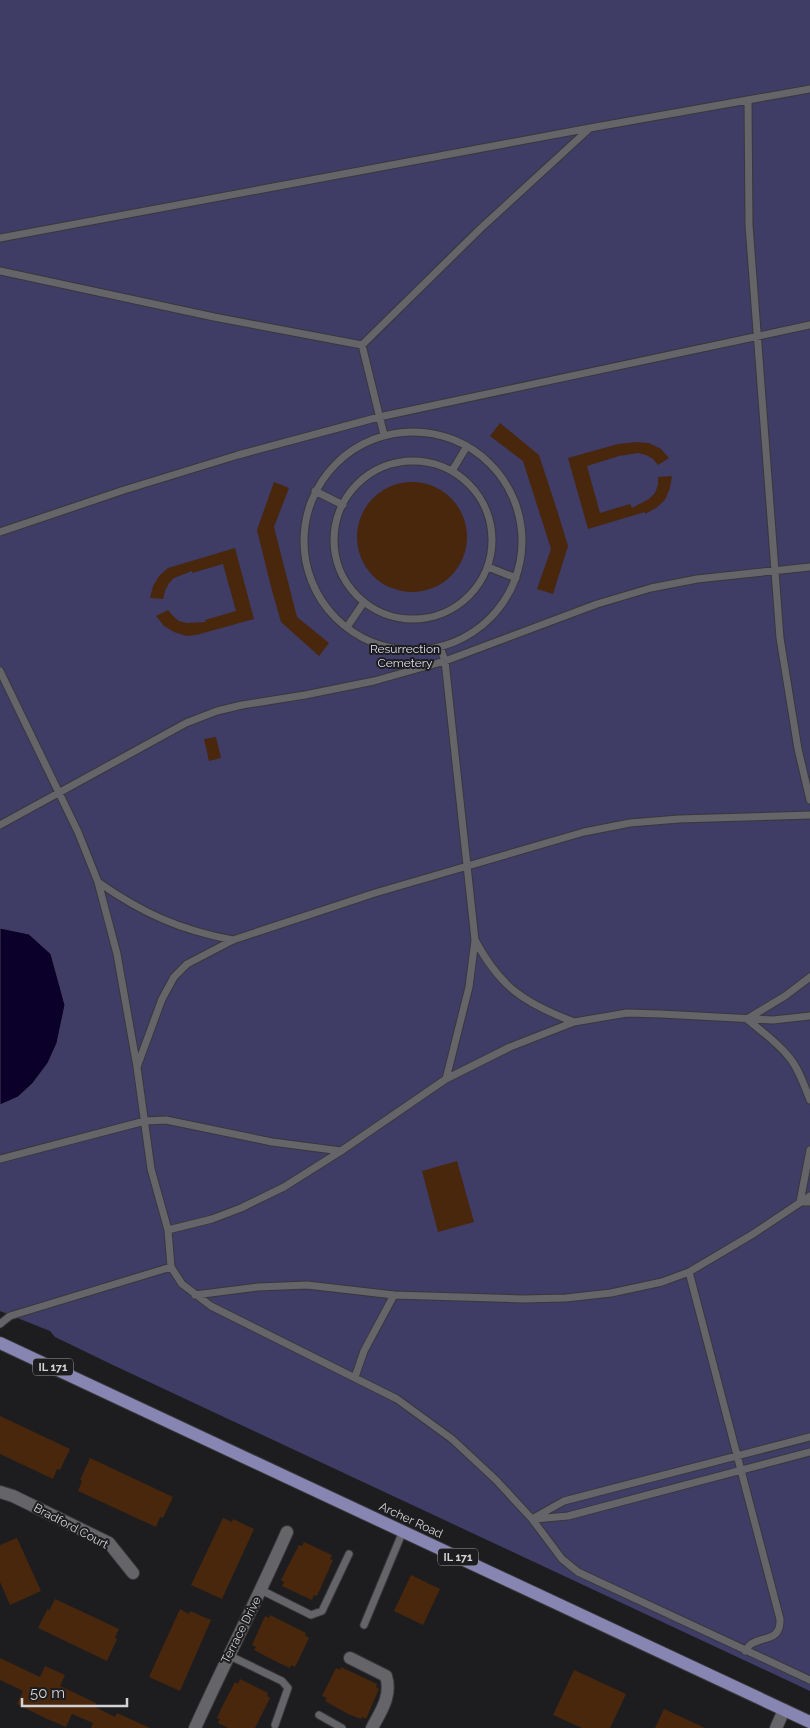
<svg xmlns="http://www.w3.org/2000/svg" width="810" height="1728" viewBox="0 0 810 1728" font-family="Raleway,sans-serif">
<rect width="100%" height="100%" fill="#1d1d20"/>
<path fill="#3f3c66" d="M0,0H810V1691L115,1366L55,1337L50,1331L0,1311Z"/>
<path fill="#0a0029" stroke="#463f5d" d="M0,928L29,934L51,954L65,1005L57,1043L48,1063L33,1083L18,1097L0,1105Z"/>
<path fill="#48270d" d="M500,423L539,455L557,510L568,546L553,594L537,589L551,549L523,461L490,436Z
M637,442L649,443L661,449L669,458L658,465L653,459L646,455L638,453L619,456L587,466L600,513L630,504L632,508L649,499L655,493L658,485V477L672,476L670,488L665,500L656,508L645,514V512L588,529L568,458L618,444Z
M274,482L289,488L274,527L297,617L329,643L319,656L281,622L271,587L257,530Z
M357 537a55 55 0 1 1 110 0a55 55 0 1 1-110 0Z
M235,548L254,619L196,635L186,636L174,632L164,626L156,616L168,610L173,616L179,621L187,623L206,622L205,620L236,611L223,564L192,573V571L174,578L169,583L165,591L163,599L150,598L153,586L159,576L168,568Z
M216,737L221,758L209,761L204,739Z
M457,1161L474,1222L438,1232L422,1171Z
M0,1416L70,1449L60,1470L57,1469L53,1479L0,1454Z
M90,1458L173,1497L163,1518L160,1517L156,1527L78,1491L82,1481L80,1480Z
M223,1518L232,1522L233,1519L254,1529L222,1599L191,1585Z
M17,1538L41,1591L10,1605L0,1582V1545Z
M304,1542L332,1555L330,1559L333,1560L317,1596L314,1595L312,1600L282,1586L284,1582L281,1580L299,1545L302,1546Z
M411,1575L440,1589L423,1625L394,1611Z
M55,1599L119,1629L115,1638L117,1639L107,1661L38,1628L48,1608L49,1611Z
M180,1609L189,1614L190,1611L211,1620L180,1691L149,1677Z
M270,1615L306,1633L305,1635L309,1638L295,1667L291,1665L290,1668L277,1662L254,1650L256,1647L252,1645L265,1616L269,1618Z
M0,1658L40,1677L45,1666L65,1675L60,1686L96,1703L95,1707L115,1717L117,1713L150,1728H91L93,1723L72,1714L66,1727L45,1718L17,1704L23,1691L0,1680Z
M341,1667L377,1684L376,1687L379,1689L366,1719L362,1717L361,1719L348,1714L325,1701L327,1698L322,1696L336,1668L340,1670Z
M574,1670L626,1694L610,1728H582L553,1715Z
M240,1679L268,1693L267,1696L270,1698L255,1728H228L218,1723L220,1719L217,1718L223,1705L235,1682L238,1684Z
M664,1709L705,1728H655Z"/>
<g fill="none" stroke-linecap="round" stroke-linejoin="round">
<g stroke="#38383b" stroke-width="9">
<path id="service" d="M748,100L749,225L780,638L798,749L810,800
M0,238L590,128
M0,271L214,317L362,345
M304 541a109 109 0 1 1 218 0a109 109 0 1 1-218 0Z
M384,435L362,345L481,228L590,128L810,89
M334 540a79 79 0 1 1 158 0a79 79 0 1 1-158 0Z
M452,471L467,446
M315,491L343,505
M0,532L124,490L238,455L379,417L810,325
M488,567L516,578
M347,627L364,602
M440,647L445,661L475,940L469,987L446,1079
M0,671L78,832L98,882L117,954L137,1067L151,1169L168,1230L171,1267
M0,825L186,723L217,711L242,705L305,695L374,681L445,661L597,604L651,588L697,579L810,567
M98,882C142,913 180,930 233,940
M475,940C500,987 524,1003 574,1022
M810,977L785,996L747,1019C761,1031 777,1042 789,1057C799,1069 804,1085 810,1100
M137,1067L162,999L174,977L187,964L233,940L375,893L584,832L630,823L679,819L810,815
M810,1150L800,1202H810
M0,1159L145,1121L166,1120L272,1142L341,1151
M168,1230L212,1219L241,1208L284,1187L341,1151L446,1079L510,1047L574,1022L627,1013L661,1014L773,1020L810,1016
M689,1272L780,1619C781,1641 764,1636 751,1644C750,1644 746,1650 745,1651
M195,1295L258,1287L307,1285L394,1295L523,1299L566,1298L611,1293L662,1282L689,1272L753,1234L810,1196
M0,1324L10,1316L171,1267L182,1284L211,1306L397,1399L452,1439L496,1480L532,1519L562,1559L578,1572L810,1680
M355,1377L364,1351L394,1295
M532,1519L564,1501L810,1437
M535,1519L568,1516L810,1452
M261,1590L311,1615L322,1611L349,1554
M364,1625L403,1531
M228,1655L282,1681L288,1688L275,1725
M319,1715L342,1728"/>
</g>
<g stroke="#38383b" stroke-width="14">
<path id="minor" d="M0,1492L13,1496L109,1543L133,1573
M350,1658L386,1676C392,1696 381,1711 372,1728
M195,1728C225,1662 258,1598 287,1532
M776,1728L784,1710"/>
</g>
<g stroke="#38383b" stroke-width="14">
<path id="primary" d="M0,1343L810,1722"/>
</g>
<use href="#service" stroke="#656569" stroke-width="7"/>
<use href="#minor" stroke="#656569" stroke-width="12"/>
<use href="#primary" stroke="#8785b2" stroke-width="12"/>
</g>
<g text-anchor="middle" stroke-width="4" stroke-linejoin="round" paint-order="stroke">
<g fill="#1d1d20" stroke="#9c9c9f" stroke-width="1">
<rect x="33" y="1358.5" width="40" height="17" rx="4"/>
<rect x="438" y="1548.5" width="40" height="17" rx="4"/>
</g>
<g font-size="11" font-weight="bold" fill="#d3d3d5">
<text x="53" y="1371">IL 171</text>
<text x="458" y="1561">IL 171</text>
</g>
<g font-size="12" fill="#dfdff3" stroke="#1d1d20">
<text x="405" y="653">Resurrection<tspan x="405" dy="14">Cemetery</tspan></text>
</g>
<g font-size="12" fill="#d3d3d5" stroke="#1d1d20">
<text transform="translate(411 1520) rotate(25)" y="4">Archer Road</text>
<text transform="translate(71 1526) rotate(28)" y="4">Bradford Court</text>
<text transform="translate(241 1630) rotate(-63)" y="4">Terrace Drive</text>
</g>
</g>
<path d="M22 1698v8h105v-8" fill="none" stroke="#d3d3d5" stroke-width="2.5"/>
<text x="30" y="1698" font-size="15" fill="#d3d3d5" stroke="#1d1d20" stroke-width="4" paint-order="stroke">50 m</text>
</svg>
